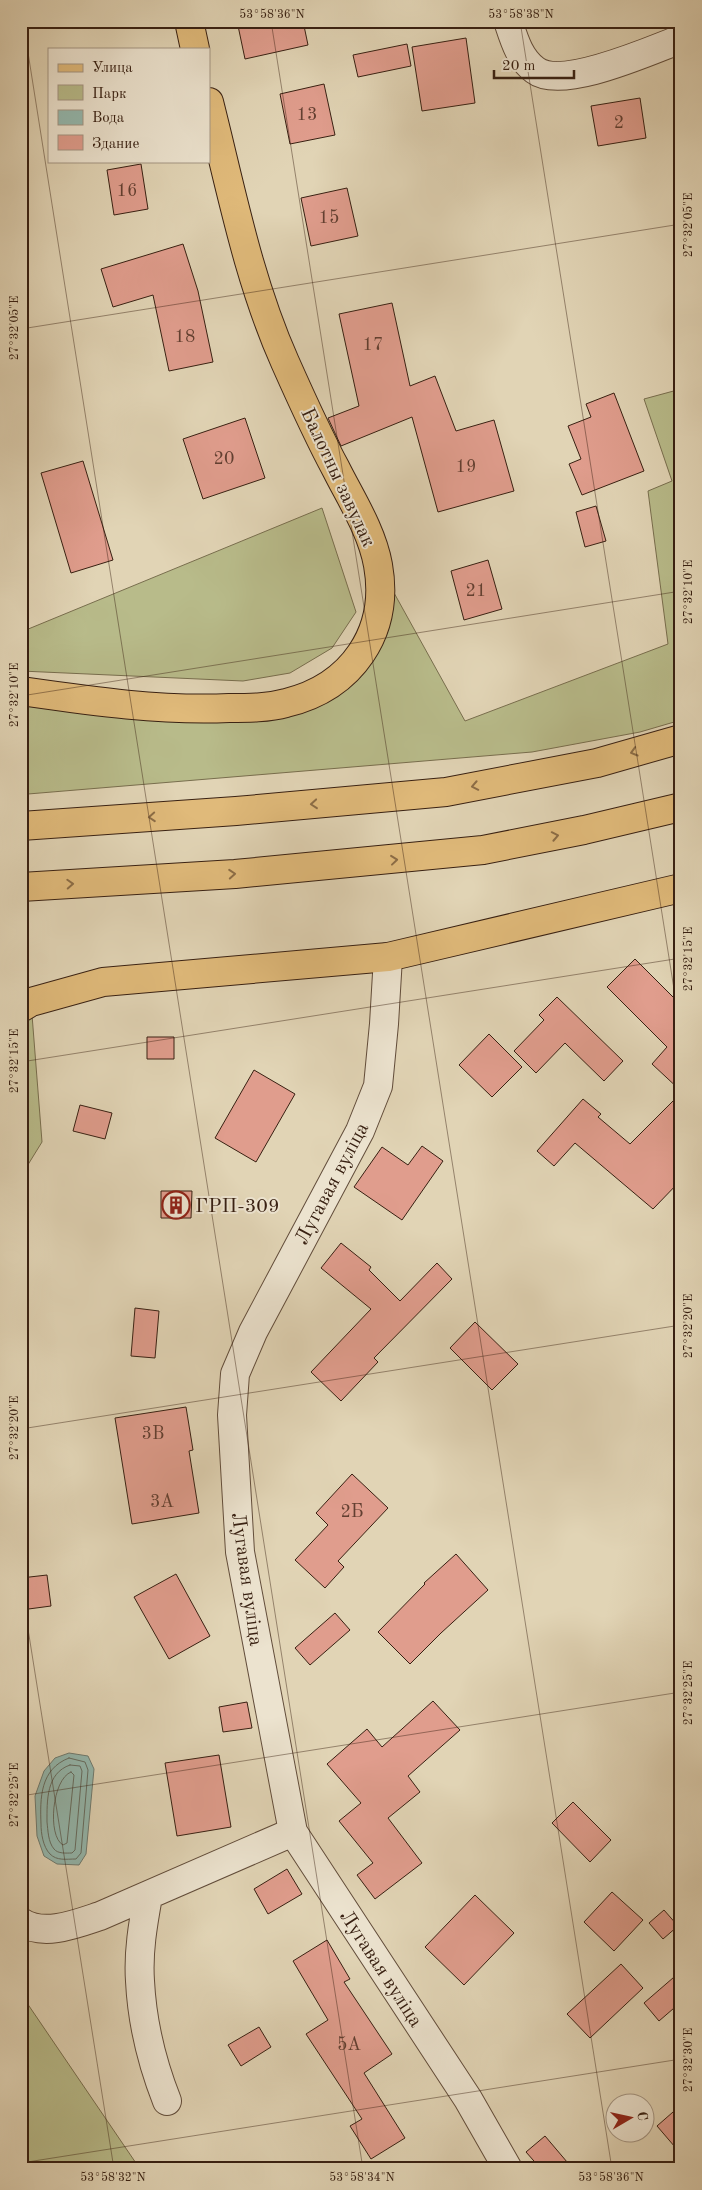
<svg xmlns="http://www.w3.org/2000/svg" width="702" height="2190" viewBox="0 0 702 2190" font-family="'Old Standard TT',serif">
<rect width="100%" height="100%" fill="#e1d4b5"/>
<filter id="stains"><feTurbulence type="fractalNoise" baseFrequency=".004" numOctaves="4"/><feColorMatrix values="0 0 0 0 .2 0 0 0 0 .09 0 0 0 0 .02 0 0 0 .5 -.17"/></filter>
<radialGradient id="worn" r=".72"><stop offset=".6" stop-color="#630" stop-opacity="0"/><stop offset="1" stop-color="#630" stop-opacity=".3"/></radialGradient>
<path fill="#b8bb8a" stroke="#786e4e" d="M681,389V720L640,732L532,752L28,794L21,789V690L286,703L363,653L378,564L465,721L668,644L648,491L672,481L644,399Z
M322,508L356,612L332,648L290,673L243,681L21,671V632Z
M31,1002L42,1142L21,1176V1008Z
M21,1964L27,2003L140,2169H21Z"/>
<path fill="#94b8ae" stroke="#6f7b70" d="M69,1753L88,1756L94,1769L86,1854L79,1865L57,1864L44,1856L37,1836L35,1796L44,1771L55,1758Z"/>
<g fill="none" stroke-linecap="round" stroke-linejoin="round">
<path stroke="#666c60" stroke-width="1" d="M69,1758L85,1762L88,1770L81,1853L76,1859C66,1859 57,1861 50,1854C43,1847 41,1833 41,1824C40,1798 40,1769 69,1758Z
M70,1765L80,1766L82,1771L75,1850L72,1853C66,1853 58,1854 54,1849C48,1842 48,1830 47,1822C47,1801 46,1773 70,1765Z
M71,1772L74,1775L67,1843L63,1845C47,1836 52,1779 71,1772Z"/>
</g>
<path fill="#e09d8d" stroke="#382012" d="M237,21H303L308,45L245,59Z
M466,38L475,103L422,111L412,47Z
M407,44L411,66L358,77L353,55Z
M324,84L335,135L290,144L280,94Z
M640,98L646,138L598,146L591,106Z
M141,164L148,209L114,215L107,170Z
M347,188L358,236L311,246L301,198Z
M183,244L198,291L213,362L169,371L153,295L113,307L101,269Z
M392,303L410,386L435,376L456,431L494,420L514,491L438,512L412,417L341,446L328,418L359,406L339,314Z
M614,393L644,471L582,495L569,464L581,459L568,426L591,417L586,404Z
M245,418L265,478L203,499L183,439Z
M83,461L113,560L71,573L41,473Z
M596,506L606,541L585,547L576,512Z
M488,560L502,609L464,620L451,571Z
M635,959L681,1005V1091L652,1064L667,1047L607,987Z
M557,997L623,1061L604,1081L565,1043L536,1073L514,1051L544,1020L539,1015Z
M489,1034L522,1067L492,1097L459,1065Z
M147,1037H174V1059H147Z
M254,1070L295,1094L256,1162L215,1138Z
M681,1093V1180L653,1209L575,1143L554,1166L537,1151L583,1099L601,1114L598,1117L630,1144Z
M80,1105L112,1113L105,1139L73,1131Z
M422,1146L443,1161L402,1220L354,1187L382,1147L408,1165Z
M161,1191H192L191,1218H161Z
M341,1243L371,1267L369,1270L400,1301L437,1263L452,1279L374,1358L378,1362L341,1401L311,1372L371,1309L321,1268Z
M135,1308L159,1311L155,1358L131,1356Z
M475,1322L518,1364L492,1390L450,1348Z
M186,1407L193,1450L189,1451L199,1513L132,1524L115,1418Z
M352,1474L388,1508L338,1561L344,1567L325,1588L295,1560L328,1525L316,1513Z
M456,1554L488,1590L441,1633L410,1664L378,1632L425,1584L424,1583Z
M176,1574L210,1636L169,1659L134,1597Z
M47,1575L51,1606L21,1610V1578Z
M335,1613L350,1630L310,1665L295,1648Z
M433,1701L460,1730L408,1776L420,1792L388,1818L422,1863L375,1899L357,1875L373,1863L339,1821L361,1803L327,1764L367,1729L382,1747Z
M247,1702L252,1728L223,1732L219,1707Z
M219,1755L231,1827L177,1836L165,1763Z
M573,1802L611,1840L590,1862L552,1823Z
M287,1869L302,1894L268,1914L254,1889Z
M612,1892L643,1920L614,1951L584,1922Z
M475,1895L514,1933L464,1985L425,1947Z
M664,1910L678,1926L663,1939L649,1923Z
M327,1940L350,1979L344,1982L392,2054L364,2073L405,2138L371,2159L350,2126L362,2119L306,2034L328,2020L293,1961Z
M621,1964L643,1988L590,2038L567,2014Z
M681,1971V2002L659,2021L644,2003Z
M259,2027L271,2047L241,2066L228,2045Z
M681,2105V2154L657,2126Z
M545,2136L573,2169H541L526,2152Z"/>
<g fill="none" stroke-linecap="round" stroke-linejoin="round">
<g stroke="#624d3b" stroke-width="30">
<path id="minor" d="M508,21C514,39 519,58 535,70C562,91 651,50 681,39
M388,957L384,1024L378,1086L360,1131L253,1332L235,1374L232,1415L240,1552L293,1832L468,2099L508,2169
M148,1896C143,1924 138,1952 140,1981C142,2021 152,2063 167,2101
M21,1922C44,1937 76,1924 100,1916L293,1832"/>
</g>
<g stroke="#382012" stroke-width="30">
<path id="major" d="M189,21L195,49
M21,691C91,701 159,711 229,708C248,708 268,708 286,703C352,687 390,632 378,565C372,531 351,499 336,469C317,434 301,398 285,362C248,279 231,189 209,102
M21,1008L31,1002L103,982L388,957L681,888"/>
</g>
<g stroke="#382012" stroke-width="30">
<path id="highway" d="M21,826L236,811L446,792L597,763L681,739
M21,887L235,874L483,850L584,830L681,807"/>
</g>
<use href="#minor" stroke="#ece3cf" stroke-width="28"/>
<use href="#major" stroke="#e0ba7a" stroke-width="28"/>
<use href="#highway" stroke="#e0ba7a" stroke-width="28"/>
</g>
<defs><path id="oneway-chevron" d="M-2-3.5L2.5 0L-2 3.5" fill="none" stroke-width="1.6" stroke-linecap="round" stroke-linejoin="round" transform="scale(1.25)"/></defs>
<g stroke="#8c6d46">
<use href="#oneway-chevron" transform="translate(634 752) rotate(164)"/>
<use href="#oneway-chevron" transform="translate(475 786) rotate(169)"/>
<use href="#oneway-chevron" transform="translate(314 804) rotate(175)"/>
<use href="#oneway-chevron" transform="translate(152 817) rotate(176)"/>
<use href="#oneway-chevron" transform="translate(555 836) rotate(-11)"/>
<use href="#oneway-chevron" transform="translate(394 860) rotate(-6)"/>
<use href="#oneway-chevron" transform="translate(232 874) rotate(-4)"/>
<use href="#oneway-chevron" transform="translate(70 884) rotate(-3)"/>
</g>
<path fill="none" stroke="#382012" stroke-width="1" stroke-opacity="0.45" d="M23,21L363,2169M271,21L612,2169M520,21L681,1033M21,329L681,224M21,696L681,591M21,1062L681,958M21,1429L681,1325M21,1585L114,2169M21,1796L681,1692M21,2163L681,2059"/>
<defs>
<g id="building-ring" transform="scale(1.4375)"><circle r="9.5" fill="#ece3cf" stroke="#8f2418" stroke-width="1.5"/><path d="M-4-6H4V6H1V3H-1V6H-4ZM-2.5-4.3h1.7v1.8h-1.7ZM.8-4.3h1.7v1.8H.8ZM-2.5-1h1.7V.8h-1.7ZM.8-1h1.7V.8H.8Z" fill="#8f2418"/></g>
</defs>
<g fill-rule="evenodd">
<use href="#building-ring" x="176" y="1205"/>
</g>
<g text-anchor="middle" stroke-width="4" stroke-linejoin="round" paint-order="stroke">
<g font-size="18" fill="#623f31">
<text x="307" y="120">13</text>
<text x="619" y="128">2</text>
<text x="127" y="196">16</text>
<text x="329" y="223">15</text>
<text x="185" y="342">18</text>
<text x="373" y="350">17</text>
<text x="224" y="464">20</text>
<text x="466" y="472">19</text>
<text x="476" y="596">21</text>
<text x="153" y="1439">3В</text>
<text x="162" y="1507">3А</text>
<text x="352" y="1517">2Б</text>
<text x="349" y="2050">5А</text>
</g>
<g font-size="20" fill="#382012" stroke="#ece3cf">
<text transform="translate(339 477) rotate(65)" y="7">Балотны завулак</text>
<text transform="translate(331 1183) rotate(-62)" y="7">Лугавая вуліца</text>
<text transform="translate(248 1579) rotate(82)" y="7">Лугавая вуліца</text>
<text transform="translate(382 1968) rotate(57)" y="7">Лугавая вуліца</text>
</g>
<g font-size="20" fill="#382012" stroke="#ece3cf" text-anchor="start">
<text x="195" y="1212">ГРП-309</text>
</g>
</g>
<rect width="702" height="2190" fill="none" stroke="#e1d4b5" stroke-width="55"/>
<rect x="48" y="48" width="162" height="115" fill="#ece3cf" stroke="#a49583"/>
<rect x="58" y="64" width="25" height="8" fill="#e0ba7a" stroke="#a49583"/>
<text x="92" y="72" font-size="15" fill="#382012">Улица</text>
<rect x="58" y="85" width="25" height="15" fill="#b8bb8a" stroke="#a49583"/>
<text x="92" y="98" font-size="15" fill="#382012">Парк</text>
<rect x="58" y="110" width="25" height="15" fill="#94b8ae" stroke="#a49583"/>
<text x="92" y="122" font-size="15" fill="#382012">Вода</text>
<rect x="58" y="135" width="25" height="15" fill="#e09d8d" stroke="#a49583"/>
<text x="92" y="148" font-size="15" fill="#382012">Здание</text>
<g transform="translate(630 2118) rotate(81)"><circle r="24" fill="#ece3cf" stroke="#a49583"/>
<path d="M0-4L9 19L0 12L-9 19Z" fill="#8f2418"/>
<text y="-8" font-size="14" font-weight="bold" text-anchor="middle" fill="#382012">С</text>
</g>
<path d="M494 70v8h80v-8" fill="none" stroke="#382012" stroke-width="2.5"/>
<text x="502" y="70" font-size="15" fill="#382012" stroke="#ece3cf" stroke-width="4" paint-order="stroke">20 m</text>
<rect x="28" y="28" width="646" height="2134" fill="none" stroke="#382012" stroke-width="2"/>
<g font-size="12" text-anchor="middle" fill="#382012">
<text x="272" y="18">53°58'36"N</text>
<text x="521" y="18">53°58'38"N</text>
<text transform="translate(688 225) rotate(-90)" y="4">27°32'05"E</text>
<text transform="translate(14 328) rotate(-90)" y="4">27°32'05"E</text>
<text transform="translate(688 592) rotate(-90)" y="4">27°32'10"E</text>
<text transform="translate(14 695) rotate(-90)" y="4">27°32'10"E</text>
<text transform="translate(688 959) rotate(-90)" y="4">27°32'15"E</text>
<text transform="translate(14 1061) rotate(-90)" y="4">27°32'15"E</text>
<text transform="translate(688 1326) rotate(-90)" y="4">27°32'20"E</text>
<text transform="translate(14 1428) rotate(-90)" y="4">27°32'20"E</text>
<text transform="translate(688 1693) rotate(-90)" y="4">27°32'25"E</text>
<text transform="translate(14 1795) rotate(-90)" y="4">27°32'25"E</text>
<text transform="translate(688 2060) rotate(-90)" y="4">27°32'30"E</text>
<text x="113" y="2181">53°58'32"N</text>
<text x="362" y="2181">53°58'34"N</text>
<text x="611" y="2181">53°58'36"N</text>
</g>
<rect width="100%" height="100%" filter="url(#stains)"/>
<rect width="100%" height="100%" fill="url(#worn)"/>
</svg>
